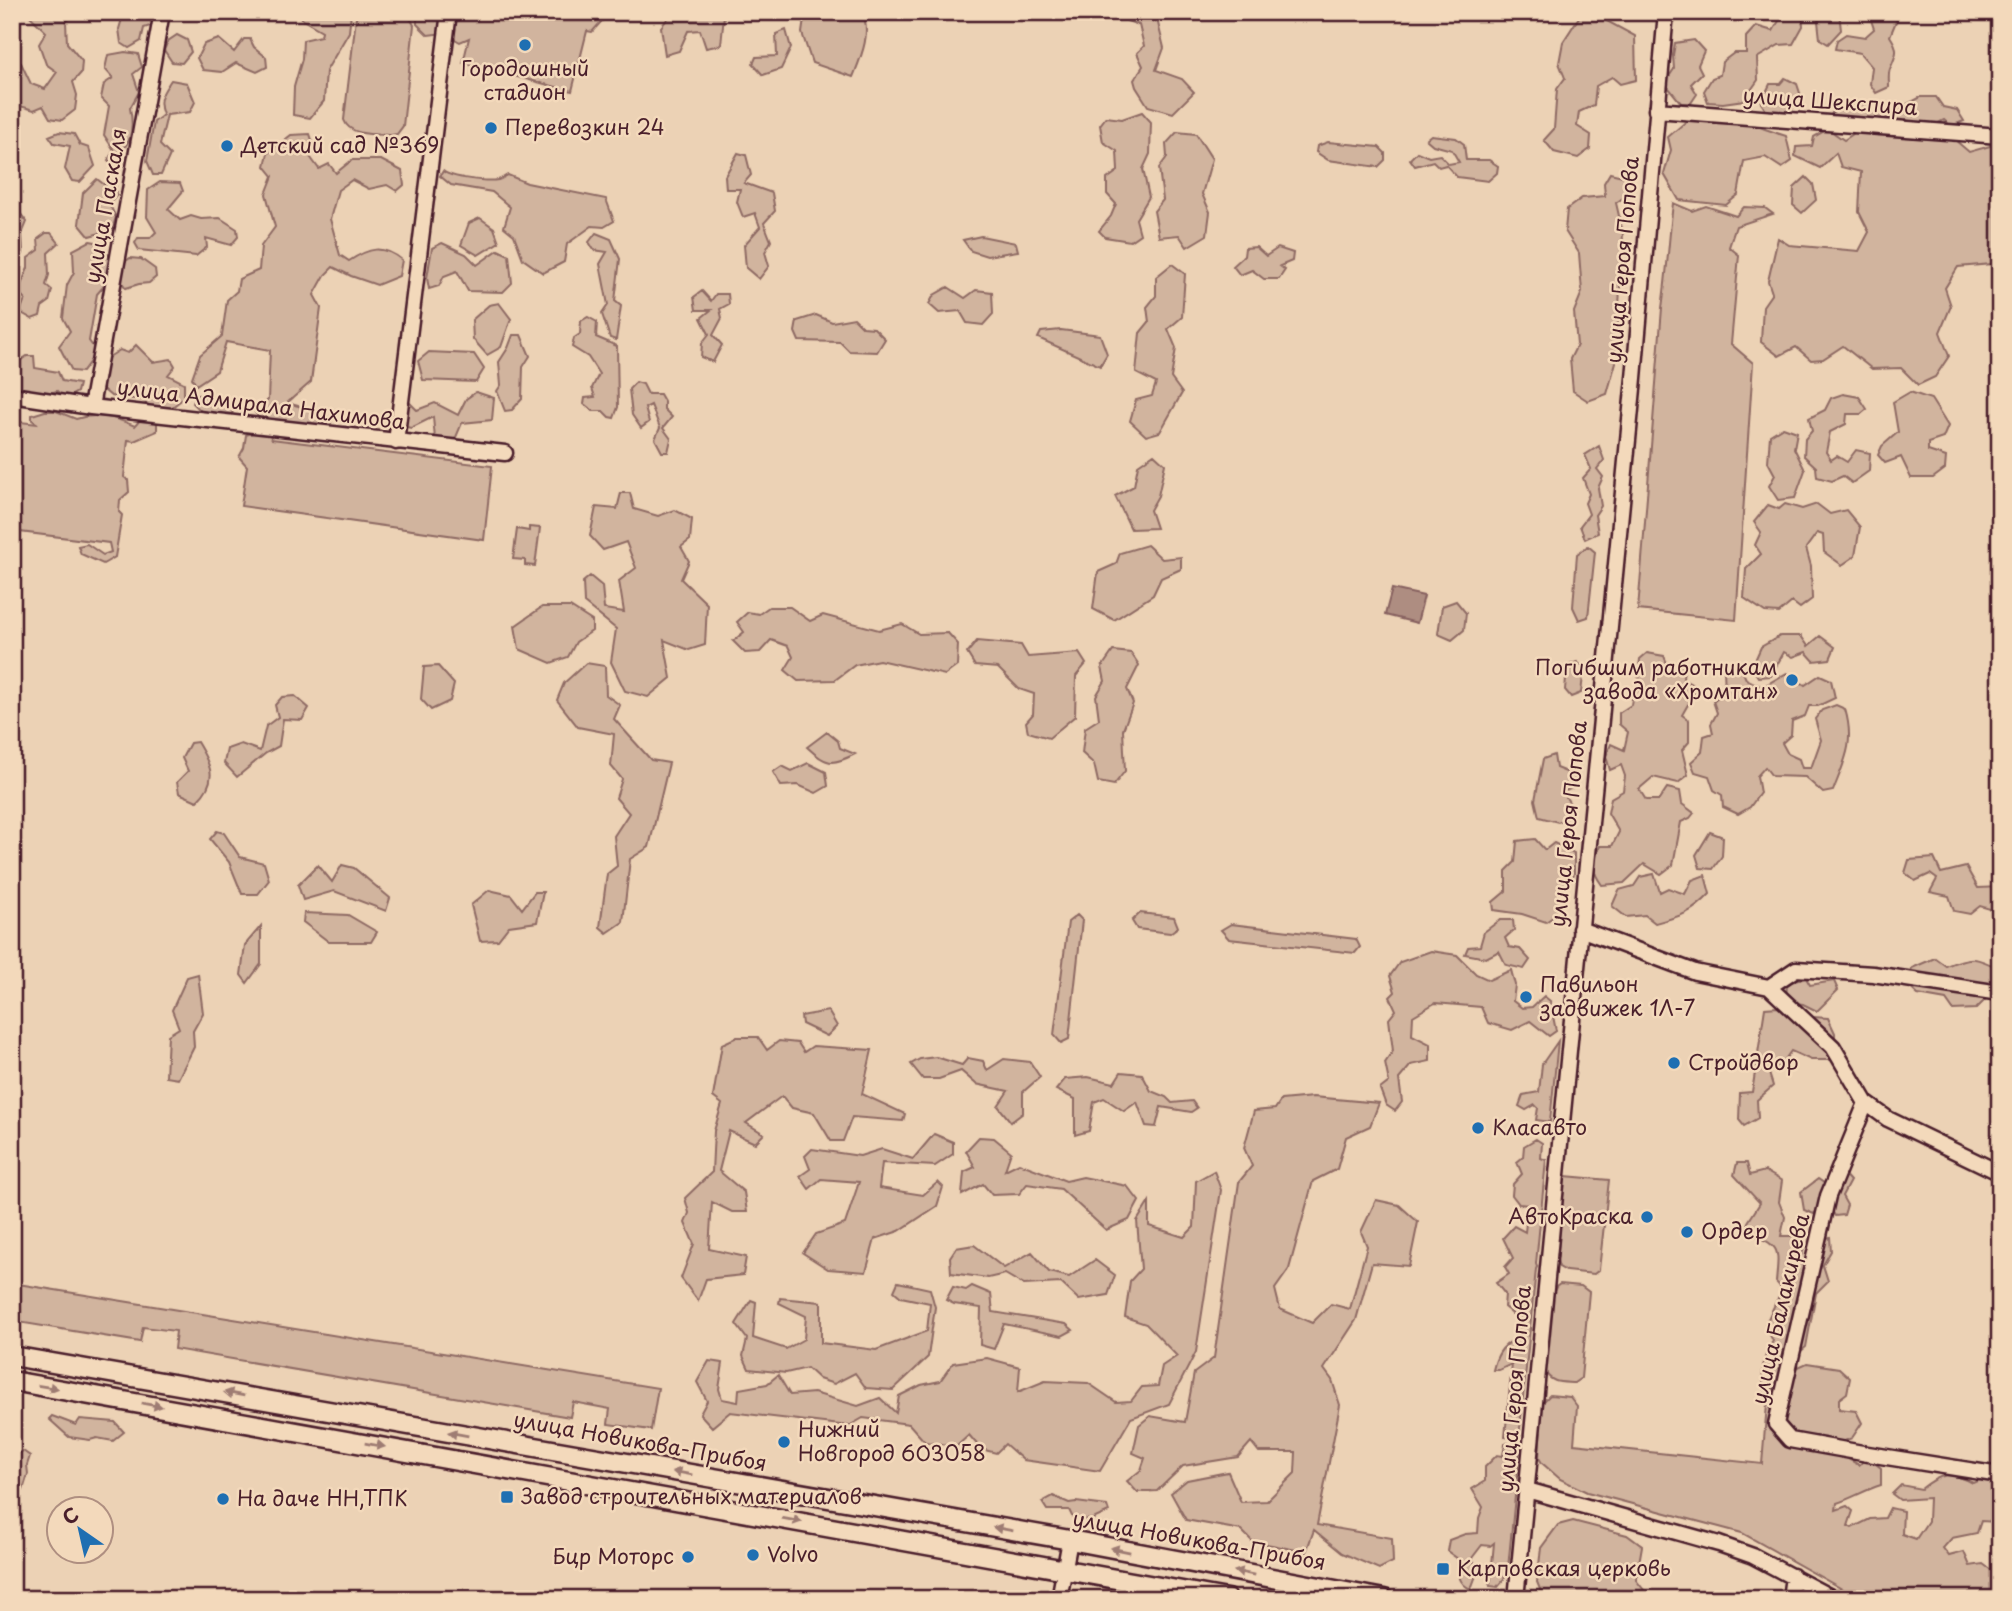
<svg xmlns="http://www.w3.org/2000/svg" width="2012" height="1611" viewBox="0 0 2012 1611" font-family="'Playpen Sans',sans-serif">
<rect width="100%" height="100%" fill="#ecd2b5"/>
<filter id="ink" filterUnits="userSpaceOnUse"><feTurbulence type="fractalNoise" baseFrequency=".0143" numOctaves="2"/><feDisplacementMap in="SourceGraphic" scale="14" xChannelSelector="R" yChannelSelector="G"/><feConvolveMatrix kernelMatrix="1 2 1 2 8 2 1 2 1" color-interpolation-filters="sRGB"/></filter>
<g filter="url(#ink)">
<path fill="#d1b49e" stroke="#8e6a64" stroke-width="2" d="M26,12H86L83,19L74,15L66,22L67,43L82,61L81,73L73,82L77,95L75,110L62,120L50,118L43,106L34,110L20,106L17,91L12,88V65L21,63L31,84L45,89L57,72L46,64L39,44L46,32Z
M124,12H153V25L144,28L141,41L129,48L121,43L119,29Z
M298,12H351L349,32L326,71L324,101L310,118L293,115L294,87L302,59L303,40L321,36L322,31L303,20Z
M362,12C378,12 407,7 414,25L403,126L397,134L392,135C377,134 350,137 344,120L356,18Z
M417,12H610L592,32L587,31L572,91L463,63L469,38L460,42L444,33L428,35L417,24Z
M673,12H719L724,15L721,45L706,48L700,30L688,31L679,51L665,55L661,27Z
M805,12H862C872,33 861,57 853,77L812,63L802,33Z
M1126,12H1147L1157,19L1164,48L1156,70L1182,79L1194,92L1173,113L1148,106L1136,87L1134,80L1143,66L1137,53L1144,46L1139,25L1127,21Z
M1585,12H1602L1605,20L1635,36L1636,80L1620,84L1612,77L1596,86L1594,105L1579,112L1577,126L1591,135L1590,149L1578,158L1554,152L1544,140L1554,129L1557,89L1565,78L1559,63L1563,42L1581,14Z
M1781,12H1802L1803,26L1793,44L1779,45L1757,58L1758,80L1744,100L1723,103L1708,102L1704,91L1712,78L1720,75L1722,62L1734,53H1746V37L1756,26L1773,31L1780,19Z
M1828,12H1839L1841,30L1828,44L1820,39L1818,21Z
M1876,12H1893L1897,19L1890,36C1900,51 1896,54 1890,69C1888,74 1889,81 1889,87L1876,93L1870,84L1872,67L1860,53L1835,49L1837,40L1846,34L1865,37L1874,29L1870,17Z
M786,30L791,48L781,69L763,75L753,64L756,57L777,56L776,34Z
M177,35L187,40L191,52L182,63L172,62L164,50L168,41Z
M219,39L234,52L244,39H250L254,47L266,57L267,67L257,72L236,63L222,72L203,70L197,58L204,44Z
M1694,40L1704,51L1698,65L1702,73L1691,84L1697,94L1691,103H1681L1668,87V78L1674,69L1673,55L1675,43Z
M125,52L138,54L142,67L133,74L139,92L130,108C133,123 133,141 121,151L124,160L117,169L108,160L114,150L104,135L109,106L101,98L104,84L113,78L105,69L108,55Z
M1785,78L1797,84L1801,96L1789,113L1769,115L1761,103L1770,84H1780Z
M171,80L187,83L195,102L190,112L167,115L160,145L170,155L161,175H153L147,161L154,122L163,115C157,99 162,94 171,80Z
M1921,97H1936L1943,107L1957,110L1964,121L1951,126L1944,120L1927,129L1907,120L1895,126L1829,118L1839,102L1881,103L1900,108Z
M1142,112L1151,122L1150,154L1143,169L1149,197L1136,219L1140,234L1130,241L1105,237L1099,231L1111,216L1116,204L1107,194V179L1118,171L1117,151L1103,142L1100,125L1106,117L1122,119Z
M1690,118C1710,123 1732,120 1753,125C1764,128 1775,133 1786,136L1792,161L1782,168L1765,157L1744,161L1738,195L1726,205L1679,200L1664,174L1671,150L1668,137Z
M1828,129L1844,140L1856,132L1909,133L1955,140L1969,152L1997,144L2000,146V256L1992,264L1958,267L1945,288L1951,306L1940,332L1949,356L1935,377L1918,385L1901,368L1872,369L1843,346L1823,359L1811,360L1796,347L1779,356L1761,342L1763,306L1772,293L1768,281L1778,238L1789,245L1859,251L1869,232L1859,212L1861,172L1841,167L1836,153L1820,168L1795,156L1796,147L1812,146L1814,137Z
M59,132L74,134L80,145L89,148L95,166L80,182L72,181L65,169L70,146L54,143L49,136Z
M1177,132L1196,134L1212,159L1202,194L1210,212L1207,235L1187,247L1179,235L1159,237L1154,211L1163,200L1159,168L1167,157L1166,144Z
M310,134L313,143L308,154L319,169L329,164L336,173L352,160H381L402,171L404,185L397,191L387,185L369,189L352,180L338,190L330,219L340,255L349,261C369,248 382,244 402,260L399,276L377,285L351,276L333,267L325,275L314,295L321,308L311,382L287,403L325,413L331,423L325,429L262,421L255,412L268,400L270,350L226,342L217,371L196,385L192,378L200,355L222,336L227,300L237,291L239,279L259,270L261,246L275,227L266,194L273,176L265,166L268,153L291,135Z
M1431,135L1456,138L1464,144L1466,160H1489L1498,166L1497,173L1488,181L1457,177L1446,165L1439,167L1433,161L1415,166L1410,159L1417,152L1429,157L1440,155L1449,164L1459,162L1452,150L1433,145L1426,139Z
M1328,142L1379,147L1385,153V160L1378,167L1328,160L1316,152L1317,146Z
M738,153L746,155L751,175L744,183L772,193L775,211L764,223L771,241L765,252L769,266L759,279L746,268L744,245L760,227L755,213L743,217L737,202L740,189H726L725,176Z
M443,171C451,178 487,182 498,180C502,179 505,176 508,175L527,183L606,199L614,221L604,227L592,226L567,244L564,262L543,273L523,259L514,235L504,227L510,207L492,192L451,185L440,176Z
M1610,173L1627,177V195L1616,203L1623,233L1616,362L1607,394L1588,401L1573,391L1570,359L1577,345L1574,312L1582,292L1579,253L1565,231L1567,209L1582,198L1605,196L1604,183Z
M1806,177L1813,184L1816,200L1802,213L1793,205L1794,188Z
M97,179L106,186L115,184L117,195L109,204L116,217L112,230L89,236L79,224L83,193Z
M160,182L180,183L183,191L168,209L180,220L191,216L201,219L220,218L237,229L238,237L231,245L206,238L207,247L196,256L139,250L135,243L138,238H150L156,232L147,217L148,190Z
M1673,203L1692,211L1706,206L1736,216L1744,207L1765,208L1773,214L1736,226L1729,247L1739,255L1731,344L1753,363L1736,620L1638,610L1662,308C1667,273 1669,238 1673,203Z
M16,208L27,222L22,234L23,254L12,266V210Z
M480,218L494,228L499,242L478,255L461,245L469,223Z
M46,233H51L59,243L48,253L49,275L46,285L52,290L49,302L42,307L40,316L32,319L20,312L25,299L18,292L28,268V258L39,250L38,239Z
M596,233L611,239L620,259L615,301L621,306L616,340L610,338L602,314L608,305L600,264L607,252L594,250L589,242Z
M981,236L1016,243L1018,251L987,256L971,251L963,240Z
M90,241L101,243L113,263L111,278L97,294L89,341L97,352L82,372L72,371L59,346L70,331L63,318L67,285L74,272L73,250Z
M442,243L466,254L477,265L498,250L509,255L512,283L503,292L468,291L457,271L444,276L439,286L429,289L427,278L432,248Z
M1256,247L1266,256L1278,248L1293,253L1292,261L1280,266L1285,270L1279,279H1264L1252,270L1240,275L1233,266L1244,256L1245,248Z
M130,258L141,259L155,269L156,277L149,283L139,284L126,288L118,277L121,265Z
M1172,264L1185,274L1182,317L1168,329L1176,348L1171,378L1182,393L1160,432L1146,436L1130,421L1136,400L1152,396L1156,383L1136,373L1140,333L1149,322L1147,307L1156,296V277Z
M948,287L965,298L976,290L992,292L993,314L983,325L967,323L960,311L939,313L929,304L934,295Z
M702,291L711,301L716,294H728L729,304L720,309L722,318L713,335L722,345L713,362L701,357L702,343L709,334L701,318L711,310H696L694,297Z
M499,303L511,319L501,347L487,355L473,339L472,320L489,305Z
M816,315L832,322L854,318L863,327L874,328L885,339L877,352L849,351L840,342L799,341L795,332L797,321Z
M588,317L597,322L596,337L617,346L618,407L614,418L609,417L603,411H593L584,404L585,398L595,397L592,388L599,374L588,357L572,347L574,338L580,334L581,321Z
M1061,330L1100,335L1107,354L1100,366L1038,338L1041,332Z
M513,335H521L530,356L523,367L522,399L512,410L505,411L497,391L501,385L499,362L508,348Z
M136,345L153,362L171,359L175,366L168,375L184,383V398L167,411L154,409L142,400L111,396L99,386L104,360L120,350L128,353Z
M429,352L474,354L484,369L476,382L423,380L418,361Z
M12,355L18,362L27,356H34L35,368L58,372L62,381L79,384L77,392L65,399L57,391L37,397L12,394Z
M636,382L643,384L648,394H660L664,401V409L672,417L663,428L671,439L668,452H662L655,439L660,428L651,405L645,408L649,422L641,428L632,415L629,389Z
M476,392L494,398L492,420L462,423L454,442L435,439L433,417L411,428L393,424L387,413L410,403L417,410L435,403L458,415L466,399Z
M1910,392L1931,399L1948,426L1943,438L1928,443V451L1946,457L1945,469L1933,478H1911L1901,457L1885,463L1878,455L1882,446L1898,432L1893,402Z
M1843,394L1859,397L1867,409L1861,414H1847L1846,424L1830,432L1826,452L1831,460L1837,456L1847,462L1856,450L1870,453L1869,471L1852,483L1843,476L1832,481L1817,477L1816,467L1804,456L1805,439L1812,431L1809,418L1825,410L1831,398Z
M197,395L229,400L235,410L227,418L205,415L193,403Z
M45,411H56L76,419C96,412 116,418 135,426L140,420L157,422V431L134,441L128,440L124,477L128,480L129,492L120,500L119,512L122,515L115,557L103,564L81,554L78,546L87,544L103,555L111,552L109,543L12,531V421L38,424L32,420V415Z
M1783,427L1797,432L1794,448L1805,470L1795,498L1778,500L1769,486L1775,475L1768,462L1770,435Z
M255,432L270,435L272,439L492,466L484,540L241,506L247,466L239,457L244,448L246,435Z
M1599,446L1604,460L1597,469L1603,477L1598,488L1601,506L1595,515L1598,533L1585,539L1580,526L1589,514L1585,503L1589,494L1583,478L1591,469L1585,455Z
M1154,454L1165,464L1158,496L1150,510L1156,528L1131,529L1115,496L1134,486L1138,465Z
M621,493H630L634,509L658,516L675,510L692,519L690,540L681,547L689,561L681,579L707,604L705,645L689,650L664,640L671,678L648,697L625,691L611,662L616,629L584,603L583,582L590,576L602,586L604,609L624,612L619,581L636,568L626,542L603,550L590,536L596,507L617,509Z
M1785,504L1802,509L1817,504L1830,514L1846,510L1860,527L1855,556L1842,565L1824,552L1823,535L1817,533L1806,548L1811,566L1812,599L1800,608L1792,602L1779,613L1765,612L1744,598L1746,569L1761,554L1755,545L1761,532L1754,522L1768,505L1779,509Z
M529,527L540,528L535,566L525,565V560L513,559L517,529L529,531Z
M1147,545L1162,559L1181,557V569L1161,578L1153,595L1114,620L1093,609L1098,572L1116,564L1120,553Z
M1588,546L1595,552L1588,617L1579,620L1573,607L1577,554Z
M1456,601L1466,613L1464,630L1452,640L1438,634L1442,606Z
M542,607H570L592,621V631L576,642L568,657L551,663L519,649L515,626Z
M769,607H790L810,621L823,615L879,630L902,624L919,634L948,633L958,644L957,666L945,675L879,660L855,665L835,680L798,681L785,670L793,657L788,646L771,640L760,652L745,653L733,641L744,632L737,622L748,612L759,614Z
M1780,636H1801L1808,646L1820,636L1835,647L1830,659L1814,661L1806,652L1793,657L1784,652L1771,676L1758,677L1752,667L1761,647Z
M977,641L1021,645L1028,657L1079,653L1086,664L1076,676L1075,716L1049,738L1028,732L1026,722L1033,714L1034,694L1019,689L998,668L975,666L967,653Z
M1113,651L1131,653L1139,665L1127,689L1133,703L1123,730L1125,771L1114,785L1098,782L1094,764L1082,753L1085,728L1099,719L1096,696L1105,681L1102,667Z
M1647,653L1664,656L1668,666L1684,664L1683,680L1698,687L1682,715L1689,720V742L1682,750L1688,775L1678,783L1653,777L1639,789L1646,800H1659L1667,788L1680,791L1682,804L1694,813L1690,818L1681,822L1673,865L1661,874L1644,864L1624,883L1602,885C1590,869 1593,863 1600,846H1612L1619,832L1608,813L1611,798L1623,791L1625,776L1621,765L1610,770L1606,756L1611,744L1624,750L1628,732L1619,724V713L1631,705L1633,693L1645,687L1638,676L1640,659Z
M1577,662L1584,668L1581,693L1571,697L1565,690L1567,666Z
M586,663L605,666L606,695L620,705L614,719L651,760L669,763L649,847L630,859L623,922L607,933L600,927L607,874L617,866L614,836L629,813L616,798L622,779L611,766L614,734L578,727L557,700L564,683Z
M438,666L454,684L450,701L431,710L421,699L424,667Z
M1724,670H1742L1746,679L1762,687L1787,673L1805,685L1820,675L1831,680L1835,698L1818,706H1809L1805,716L1792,721L1791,735L1782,743L1788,754L1799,759L1802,768H1811L1821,740L1815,719L1822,710L1836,705L1845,709C1855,743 1845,760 1833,791L1823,793L1805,777L1772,776L1765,767L1757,776L1760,793L1750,807L1738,814L1723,807L1722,795L1714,790L1709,776L1695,772L1691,762L1702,752L1704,736L1713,733L1711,724L1717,713L1713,701L1725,691Z
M295,696L309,708L302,720L283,719L279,746L266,753L237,777L224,763L227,749L241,744L260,751L266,726L278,717L275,705L282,697Z
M827,732L838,741L840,748L855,754C832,766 826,765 807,747Z
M197,742C211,765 219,780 197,801L179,793L177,782L188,771L182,758L190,743Z
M1554,755L1556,768L1576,776L1575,787L1563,792L1570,804L1568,817L1558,822L1539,817L1535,800L1543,759Z
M808,763L826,772L828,786L816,793L798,785L781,786L773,772L782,766L792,771Z
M217,831L224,833L240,857L264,863L269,880L258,894H242L229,862L210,839Z
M1710,832L1723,837L1722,856L1713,869L1700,868L1696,855Z
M1535,839L1545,850L1554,843L1574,853V874L1562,896L1561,911L1546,922L1522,914L1494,910L1493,902L1506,891V871L1515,862L1517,841Z
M1934,858L1941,873L1966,867L1978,888L2000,887V912L1980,906L1970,914L1954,911L1949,896L1930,892L1937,879L1930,874L1915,881L1905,873L1909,860Z
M318,865L332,882L342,865L354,868L390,898L386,911L334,891L303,900L298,885Z
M1654,874L1660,892L1668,888L1685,894L1692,880L1705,875L1710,894C1691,914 1681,916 1655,923L1645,915L1626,917L1612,906L1619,890L1634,886L1640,877Z
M489,890L511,895L522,909L535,892H543L537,922L509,926L498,940L480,941L471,905Z
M304,913L348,915L377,932L371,942H329L303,922Z
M1140,913L1174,917L1178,927L1170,933L1137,929L1132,921Z
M1077,915L1082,920L1069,1039L1061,1043L1054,1035L1068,922Z
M1500,920H1513L1514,930L1505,938L1509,947L1520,949L1530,960L1524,969L1506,965L1499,951L1486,958L1465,954L1468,947L1480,946L1484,932Z
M1231,924L1356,939L1360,947L1355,953L1229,939L1221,930Z
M261,926V964L247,983L241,975L245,945Z
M1431,951L1457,955L1476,974L1489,980L1511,970L1515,985L1513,1001L1522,1008L1532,1007L1544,996L1550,1001L1556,1031L1549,1036L1530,1021L1512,1030L1488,1023L1481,1007L1435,1003L1413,1016L1412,1035L1430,1044V1061L1411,1065L1399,1079L1402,1102L1395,1111L1386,1105L1380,1089L1389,1082L1385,1063L1393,1051L1389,1019L1396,1010L1390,997L1395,992L1390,976L1400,962Z
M1935,958L1946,966C1971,956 1975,956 2000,969V1005L1987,998L1976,1009L1953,1010L1946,1000L1918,995L1906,984L1912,968Z
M198,974L203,1013L193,1031L194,1047L178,1079L166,1077L168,1035L179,1028L172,1010L187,977Z
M1806,978L1810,985L1834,981L1838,990L1817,1011L1803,1004L1786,1002L1787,983Z
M1778,1007L1803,1024L1813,1017L1828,1018L1835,1033V1055L1829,1060H1811L1791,1051L1781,1065L1768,1070L1773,1086L1757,1100L1758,1118L1744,1126L1739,1120L1740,1093L1752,1092L1765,1008Z
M828,1011L837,1026L827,1036L802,1024L801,1016Z
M737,1037H758L767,1050L779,1041L798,1043L804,1052L813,1046L872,1050L862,1094L905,1114L903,1121L852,1117L843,1141H831L814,1113L792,1108L782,1096L746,1123L764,1134L755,1143L729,1131L719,1171L744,1192L747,1212H732L712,1202L709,1249L746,1257L743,1275L706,1279L698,1301L681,1278L694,1244L685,1223L689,1213L685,1198L712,1172L714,1131L722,1104L713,1097L722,1044Z
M1558,1041L1550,1122L1536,1120L1538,1108L1535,1105L1526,1110L1519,1106L1523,1095L1539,1092L1542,1064Z
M936,1057L962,1065L968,1058L983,1061L987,1070L1004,1059L1030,1062L1040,1077L1023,1092V1113L1011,1122L998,1106L1008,1091L976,1084L961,1071L939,1079H923L911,1064L920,1059Z
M1121,1072L1142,1074L1151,1091L1166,1097L1172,1103L1192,1101L1197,1108L1191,1112L1161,1107L1156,1127L1146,1126L1137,1102L1124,1111L1104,1098L1094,1102L1089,1131L1075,1135V1099L1056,1090L1065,1079L1088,1077L1114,1083Z
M1313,1097L1379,1103L1370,1126L1346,1137L1337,1169L1313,1181L1289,1269L1275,1289L1280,1309L1312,1323L1331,1304L1350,1309L1367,1246L1361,1232L1376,1200L1399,1205L1418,1222L1409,1266L1372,1263L1356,1320L1324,1369L1332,1380L1340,1405L1317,1525L1392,1538L1393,1562L1379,1569L1342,1553L1314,1530L1306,1552L1252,1541L1241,1530L1186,1520L1171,1493L1187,1480L1228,1472L1241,1502L1267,1501L1295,1473L1296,1452H1259L1251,1442L1238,1457L1183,1466L1157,1491L1137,1492L1127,1481L1141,1470L1145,1458L1133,1453L1139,1425L1150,1416L1185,1422L1194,1373L1214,1358L1239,1182L1252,1166L1244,1148L1254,1111L1275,1109L1281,1100Z
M934,1134L953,1142V1154L935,1166L882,1163L879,1188L923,1195L938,1182L943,1187L937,1206L899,1231L875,1239L866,1272L828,1269L803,1253L816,1234L845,1224L859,1182L821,1179L809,1189L800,1176L810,1169L805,1156L812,1149L860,1156L882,1149L913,1159Z
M979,1137L994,1138L1011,1152L1005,1170L1019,1163L1066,1181L1083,1177L1127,1186L1139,1201L1129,1220L1106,1230L1061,1189L1027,1184L1019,1194L992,1195L983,1184L962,1195L964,1172L975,1167L966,1151Z
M1536,1139L1542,1143L1541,1158L1546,1160L1536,1264L1537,1267L1536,1269L1519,1438L1505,1437L1512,1364L1499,1370H1493C1496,1357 1501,1346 1514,1340L1517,1318L1504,1307L1505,1294L1496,1283L1509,1274L1505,1267L1513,1258L1503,1238L1514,1226L1525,1232L1528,1205L1519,1204L1512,1195L1513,1184L1522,1174L1517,1162L1523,1157L1524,1146Z
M1737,1163H1747L1750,1175L1765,1171L1782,1181L1779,1202L1785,1217L1781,1236H1798L1805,1245L1800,1261L1809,1270L1821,1260L1820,1240L1830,1237L1831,1251L1823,1265L1828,1281L1816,1293L1806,1347L1796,1355L1785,1350L1778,1387L1765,1391C1760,1375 1763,1355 1773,1341L1765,1325L1777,1300L1784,1291L1776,1282C1779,1247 1781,1247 1748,1232V1222L1760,1203L1734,1175Z
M1214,1171L1221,1190L1196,1352L1169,1404L1131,1418L1100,1471L1023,1460L1005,1444L996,1453L981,1449L969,1435L957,1446L925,1442L909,1424L863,1418L849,1426L730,1412L712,1427L700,1414L707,1401L697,1382L709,1361L723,1363L719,1389L722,1399L738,1402L739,1389L767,1384L778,1375L790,1395L814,1393L858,1406L880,1398L896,1413L899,1396L921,1385L940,1381L953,1363L987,1358L1020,1367L1018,1392L1045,1381L1088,1383L1116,1402L1131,1401L1142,1387L1158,1386L1162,1366L1177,1356L1146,1324L1125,1317L1130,1281L1141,1269L1137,1221L1149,1202V1226L1184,1237L1194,1227L1196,1181Z
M1842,1172L1850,1181L1842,1196L1847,1205L1844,1215L1835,1216L1826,1200L1814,1214L1804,1210L1801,1192L1818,1179L1824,1183Z
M1565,1176L1609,1180L1599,1270L1594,1274L1566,1271L1559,1267L1557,1260Z
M974,1245L1004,1268L1032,1252L1049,1272L1069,1277L1095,1260L1115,1275L1108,1295L1079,1300L1061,1283L1024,1285L1005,1274L988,1278L951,1273L950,1257L956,1248Z
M898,1282L930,1289L935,1307L928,1357L893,1390L866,1388L855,1373L834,1384L819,1379L807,1368L786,1373L749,1369L743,1356L747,1339L736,1324L751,1300L756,1302L753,1338L786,1349L804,1339L806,1316L779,1303L780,1298L821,1302V1343L876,1350L927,1331L930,1303L901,1297L894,1291Z
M12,1283L658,1388L651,1430L608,1424L610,1409L573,1402L570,1417L174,1349L176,1331L143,1327L140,1342L12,1321Z
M1560,1284L1581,1286L1589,1292L1581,1378L1574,1383C1562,1382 1551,1384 1545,1371L1553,1294L1556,1287Z
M972,1286L991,1294L993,1312L1066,1324L1073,1330L1062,1336L1004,1324L994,1349L980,1345L981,1308L954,1304L946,1300L953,1287L966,1290Z
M1807,1363L1839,1368L1850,1378L1847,1393L1839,1399V1409L1856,1411L1862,1423L1852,1438L1837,1444V1453L1859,1465L1868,1458L1881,1468V1485C1865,1490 1852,1498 1837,1503L1836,1510L1847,1506L1853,1511L1848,1526L1852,1528L1870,1519L1885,1518L1890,1508L1903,1511L1902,1534L1916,1539L1928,1521L1929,1498L1900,1500L1892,1494L1901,1485L1921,1489C1941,1473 1949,1471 1973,1483L1993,1474L2000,1476V1517L1997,1522L1981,1521L1977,1533L1952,1538L1943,1548L1949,1556L1964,1552L1970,1566L1983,1564L1994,1572L2000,1569V1599H1860L1742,1533L1587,1492L1560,1479L1542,1463L1539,1458L1542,1403L1550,1395L1570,1397L1577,1406L1574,1444L1762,1464L1767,1404L1786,1401L1794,1369Z
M52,1416L76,1425L80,1419L115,1422L124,1432L113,1441L97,1438L90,1440L69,1437L49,1419Z
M1505,1443L1520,1445L1508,1568L1503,1581L1498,1587L1490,1586L1494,1543L1490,1546L1482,1545L1472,1558L1478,1570L1471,1589C1458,1584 1457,1572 1458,1559L1447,1551L1449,1540L1465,1534L1478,1533L1479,1518L1483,1507L1472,1489L1485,1481V1467L1497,1455L1503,1456Z
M23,1451L30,1456L27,1465L28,1474L23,1490L12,1487V1468L15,1466L12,1463V1456Z
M1053,1496L1069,1503L1076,1502L1107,1506L1109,1512L1091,1520L1073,1518L1069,1510H1047L1042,1502Z
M1573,1521L1627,1535L1642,1546L1636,1580L1648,1595L1670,1599H1544L1537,1582L1541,1548L1558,1525Z"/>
<path fill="#ae8d81" stroke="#86615f" stroke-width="2" d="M1392,589L1424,596L1417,623L1385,615Z"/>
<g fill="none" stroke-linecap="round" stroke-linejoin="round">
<g stroke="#4a1f2b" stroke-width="19">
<path id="minor" d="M1656,110L2000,136
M12,395L91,407L505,453
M91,407L162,12
M396,442L449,12
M1580,929L1695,972L1769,987L1833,1047L1866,1103L1888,1119L2000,1173
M1769,987L1796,969L1873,974L2000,993
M1866,1103L1828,1196L1776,1424L1790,1440L1868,1454L2000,1475
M1527,1490L1719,1544L1753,1556L1834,1599
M1059,1599L1070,1540
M1516,1599L1634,378L1666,12
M1790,1599L1793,1576"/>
</g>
<g stroke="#4a1f2b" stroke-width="23">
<path id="major" d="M12,1356L1070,1540L1384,1599
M12,1381L1227,1599"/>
</g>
<use href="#minor" stroke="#f3d9bb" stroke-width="14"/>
<use href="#major" stroke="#f3d9bb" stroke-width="18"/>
</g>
<defs><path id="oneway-solid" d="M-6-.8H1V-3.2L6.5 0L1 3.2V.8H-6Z" transform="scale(1.75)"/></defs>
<g fill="#9e7c73">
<use href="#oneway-solid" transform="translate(48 1387) rotate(9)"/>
<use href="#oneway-solid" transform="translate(234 1394) rotate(-170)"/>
<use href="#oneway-solid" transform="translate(152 1405) rotate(10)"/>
<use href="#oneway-solid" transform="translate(458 1434) rotate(-170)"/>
<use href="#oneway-solid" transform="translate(375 1445) rotate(10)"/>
<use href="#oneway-solid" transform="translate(682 1473) rotate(-170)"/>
<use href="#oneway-solid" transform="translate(792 1520) rotate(10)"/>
<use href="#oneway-solid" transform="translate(1003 1529) rotate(-170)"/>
<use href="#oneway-solid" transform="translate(1120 1550) rotate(-169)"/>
<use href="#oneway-solid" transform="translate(1244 1573) rotate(-169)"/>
</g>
</g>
<g fill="#1f6fb2" stroke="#f3d9bb" stroke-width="2.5">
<circle cx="525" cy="45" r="7"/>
<circle cx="491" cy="128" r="7"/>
<circle cx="227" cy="146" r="7"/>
<circle cx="1792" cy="680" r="7"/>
<circle cx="1526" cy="997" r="7"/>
<circle cx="1674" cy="1063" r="7"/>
<circle cx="1478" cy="1128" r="7"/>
<circle cx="1647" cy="1217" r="7"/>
<circle cx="1687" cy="1232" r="7"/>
<circle cx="784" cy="1442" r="7"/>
<rect x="500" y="1490" width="14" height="14" rx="3.5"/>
<circle cx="223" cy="1499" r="7"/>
<circle cx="753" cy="1555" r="7"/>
<circle cx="688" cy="1557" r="7"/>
<rect x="1436" y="1562" width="14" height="14" rx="3.5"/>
</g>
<g text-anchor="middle" stroke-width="5" stroke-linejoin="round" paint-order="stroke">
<g font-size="21" fill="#4a1f2b" stroke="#f3d9bb" text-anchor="start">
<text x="525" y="76" text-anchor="middle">Городошный<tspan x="525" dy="24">стадион</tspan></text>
<text x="505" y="135">Перевозкин 24</text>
<text x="241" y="153">Детский сад №369</text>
<text x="1778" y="675" text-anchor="end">Погибшим работникам<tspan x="1778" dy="24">завода «Хромтан»</tspan></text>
<text x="1540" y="992">Павильон<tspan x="1540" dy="24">задвижек 1Л-7</tspan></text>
<text x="1688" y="1070">Стройдвор</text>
<text x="1492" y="1135">Класавто</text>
<text x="1633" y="1224" text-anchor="end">АвтоКраска</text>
<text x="1701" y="1239">Ордер</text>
<text x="798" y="1437">Нижний<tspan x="798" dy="24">Новгород 603058</tspan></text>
<text x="521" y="1504">Завод строительных материалов</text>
<text x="237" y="1506">На даче НН,ТПК</text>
<text x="767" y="1562">Volvo</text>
<text x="674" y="1564" text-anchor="end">Бцр Моторс</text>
<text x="1457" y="1576">Карповская церковь</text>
</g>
<g font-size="21" fill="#4a1f2b" stroke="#f3d9bb">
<text transform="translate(1830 102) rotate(4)" y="7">улица Шекспира</text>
<text transform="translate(106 206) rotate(-80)" y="7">улица Паскаля</text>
<text transform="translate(1623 260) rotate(-85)" y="7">улица Героя Попова</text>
<text transform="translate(261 405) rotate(7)" y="7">улица Адмирала Нахимова</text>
<text transform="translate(1569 824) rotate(-84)" y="7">улица Героя Попова</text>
<text transform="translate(1781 1309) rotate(-77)" y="7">улица Балакирева</text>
<text transform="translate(1515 1389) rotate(-85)" y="7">улица Героя Попова</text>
<text transform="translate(640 1442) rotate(10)" y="7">улица Новикова-Прибоя</text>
<text transform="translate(1199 1541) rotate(10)" y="7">улица Новикова-Прибоя</text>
</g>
</g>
<rect width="2012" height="1611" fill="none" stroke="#f3d9bb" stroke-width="42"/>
<rect x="21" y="21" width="1970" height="1569" fill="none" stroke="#4a1f2b" stroke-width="2.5" filter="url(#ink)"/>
<g transform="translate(80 1530) rotate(326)"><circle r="33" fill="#f3d9bb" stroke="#af8f81" stroke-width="2"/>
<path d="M0-5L12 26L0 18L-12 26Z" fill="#1f6fb2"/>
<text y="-10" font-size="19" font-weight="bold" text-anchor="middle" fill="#4a1f2b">С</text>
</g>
</svg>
